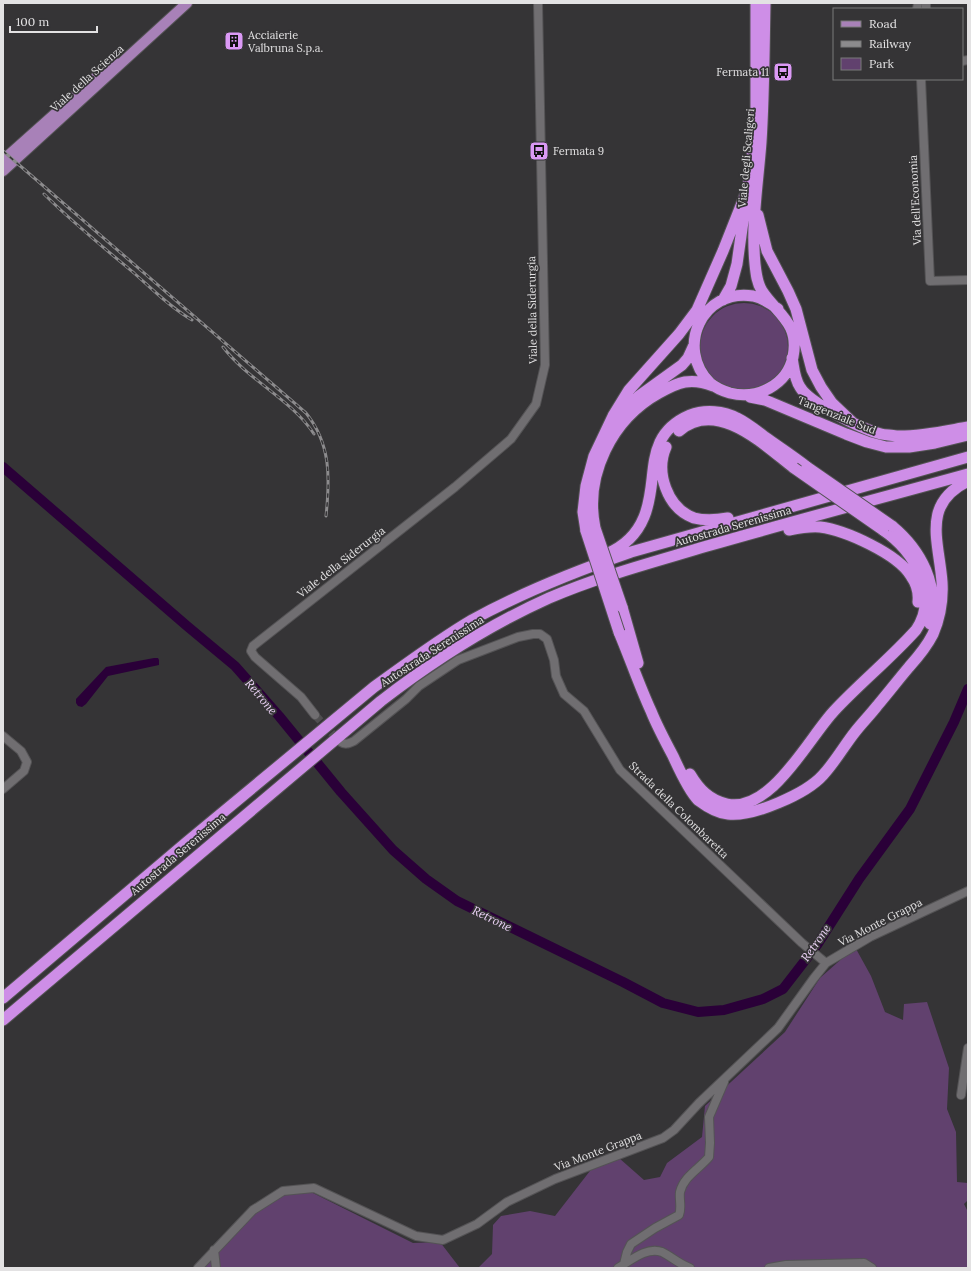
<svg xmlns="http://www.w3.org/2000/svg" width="971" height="1271" viewBox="0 0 971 1271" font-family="Lora,serif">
<rect width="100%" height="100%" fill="#353436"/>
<path fill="#61416e" d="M700 347a44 44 0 1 1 88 0a44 44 0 1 1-88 0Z
M855,947L871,976L885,1012L903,1020L904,1004L927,1002L949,1068L947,1109L956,1132L957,1182L968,1183V1200L964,1204L968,1212V1268H478L492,1254L493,1225L501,1216L530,1211L555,1216L593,1167L619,1158L644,1180L660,1177L667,1163L702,1137L705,1106L785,1032L820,978Z
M311,1192L413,1243L440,1242L460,1268H201L254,1213L283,1193Z"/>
<path fill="#2a0038" d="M154,658H158L159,660V665L108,676L86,704L82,707L78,706L76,703V699L106,667Z"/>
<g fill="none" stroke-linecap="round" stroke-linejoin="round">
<path stroke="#2a0038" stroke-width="10" d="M3,467L187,626L235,666L279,716L341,792L393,850L426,879L457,901L623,982L663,1003L698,1012L724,1010L763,999L783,989L817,945L859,879L910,809L954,722L968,689"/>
<path stroke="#4f4e50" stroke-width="8" stroke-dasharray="8 4" stroke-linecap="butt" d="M315,715L339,741"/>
<g stroke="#545355" stroke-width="10">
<path id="minor" d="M917,9L918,3
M926,9V3
M962,61L968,60
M921,79L930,281L968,280
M315,715L301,697L255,657L251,651L253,646L455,487L511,439L536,404L545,365L538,3
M3,736L21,751L27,762L24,771L3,789
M339,741C345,745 348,744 354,741L406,699L419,686L458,660L518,637L533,634H540L547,639L554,660L556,676L564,694L584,711L620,770L802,943L826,963
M961,1095L968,1048
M214,1250L216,1268
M624,1264L627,1252L631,1244L655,1228L679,1215C682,1208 679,1200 680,1192C684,1176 699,1169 709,1157L710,1143L709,1117L724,1082
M198,1268L253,1210L283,1191L314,1188L416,1236L443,1240L477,1224L507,1202L555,1179L663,1138L674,1130L699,1103L778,1028L814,978L826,963L870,937L968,891
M618,1268C630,1261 647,1246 662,1252C672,1257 679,1264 690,1268
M769,1268L786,1265L864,1263L872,1268"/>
</g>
<g stroke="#545355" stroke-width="12">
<path id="major" d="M3,160L114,61
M3,171L187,3"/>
</g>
<g stroke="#545355" stroke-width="13">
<path id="highway" d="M765,3C764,49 764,95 761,142C758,183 751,223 755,264C756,274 757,283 762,291C777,314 800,323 793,357C787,385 757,400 730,393C723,391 716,388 710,383C675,348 702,288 753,296C762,298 770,303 778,309
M758,215L767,251L788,291L796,309L812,370L821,387L832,403L852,422
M723,300L731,286L737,264L752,158L756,110V3
M792,358C794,367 794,378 800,387C809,403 862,429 881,434C885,435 891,435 896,436C919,437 945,431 968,427
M750,397L765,400L846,434L867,442L886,447H909L935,443L968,435
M616,419L639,396L682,365L688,358L694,345
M679,431C717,398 764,445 794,468
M666,447C655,472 667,508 694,518C705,521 717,520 728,518
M892,526C921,550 940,586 930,624
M595,528C584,475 612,419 659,393C678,382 691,377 713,386
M789,530C799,528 809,526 820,527C845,530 898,554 911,576C916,583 919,593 918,602
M586,531L583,512L586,486L594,456L613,416L629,390L679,334L697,310L723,251L746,193
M606,554C623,547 637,534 644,517C660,479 641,436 690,415C705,409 724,411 737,418C747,423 756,430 765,437C779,447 793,456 807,467
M622,607L638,663
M619,632C630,658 639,685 651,711C657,726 665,741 673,756C678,767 690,792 698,800C706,806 717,813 728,814C753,817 806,794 823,775C835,762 844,746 855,732C862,723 870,715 877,706C888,693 898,680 909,667C918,657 927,646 933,634C940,618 943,599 942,582C939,541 921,504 968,481
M690,774C699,789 709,800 727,804C771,813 808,739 834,711C860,683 890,659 916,630C940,595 914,551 883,530
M3,998L187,842L374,687C406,664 438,640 472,620C523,592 576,571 631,552L968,457
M3,1020L381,701C433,661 489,625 549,598C600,576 654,562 707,546C794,521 881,498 968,474"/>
</g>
<use href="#minor" stroke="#706e71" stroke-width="8"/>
<use href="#major" stroke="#a881b8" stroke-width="10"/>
<use href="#highway" stroke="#ce8ee7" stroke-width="11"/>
<g stroke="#8c8b8d" stroke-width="3">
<path id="rail" d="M3,151L306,413C331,444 330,478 326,516
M44,194C72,222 104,248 134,273C152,289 171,308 192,320
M223,347C248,380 292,400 314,434"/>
</g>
<use href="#rail" stroke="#353436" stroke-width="1.5" stroke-dasharray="4.5" stroke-linecap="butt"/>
<g stroke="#545355" stroke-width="13" stroke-linecap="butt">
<path id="highway-bridge" d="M807,467L892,526
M794,468L883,530
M595,528L622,607
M586,531L619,632"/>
</g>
<use href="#highway-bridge" stroke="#ce8ee7" stroke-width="11"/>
</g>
<defs>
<g id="building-square" transform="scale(1)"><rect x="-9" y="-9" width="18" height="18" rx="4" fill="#db99f5" stroke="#353436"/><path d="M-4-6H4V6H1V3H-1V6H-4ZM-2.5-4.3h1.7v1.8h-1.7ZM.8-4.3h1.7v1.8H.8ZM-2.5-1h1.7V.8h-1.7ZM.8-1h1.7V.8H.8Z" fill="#111"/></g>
<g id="bus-square" transform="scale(1)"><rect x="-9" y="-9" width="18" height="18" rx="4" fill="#db99f5" stroke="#353436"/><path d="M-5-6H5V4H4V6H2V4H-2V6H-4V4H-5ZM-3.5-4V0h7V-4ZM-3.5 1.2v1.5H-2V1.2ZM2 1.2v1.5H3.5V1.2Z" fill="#111"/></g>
</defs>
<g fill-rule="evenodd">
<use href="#building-square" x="234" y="41"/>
<use href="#bus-square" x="783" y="72"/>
<use href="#bus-square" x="539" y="151"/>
</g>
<g text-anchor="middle" stroke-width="3.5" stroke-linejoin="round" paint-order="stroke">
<g font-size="11" fill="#e3e2e3" stroke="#353436" text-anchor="start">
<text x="248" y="39">Acciaierie<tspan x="248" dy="13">Valbruna S.p.a.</tspan></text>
<text x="769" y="76" text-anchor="end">Fermata 11</text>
<text x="553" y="155">Fermata 9</text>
</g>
<g font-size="11" fill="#e3e2e3" stroke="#353436">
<text transform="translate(87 78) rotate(-42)" y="4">Viale della Scienza</text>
<text transform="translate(746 158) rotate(-85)" y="4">Viale degli Scaligeri</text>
<text transform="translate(915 200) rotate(-93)" y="4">Via dell'Economia</text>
<text transform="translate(532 310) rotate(-91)" y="4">Viale della Siderurgia</text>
<text transform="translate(837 415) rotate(22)" y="4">Tangenziale Sud</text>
<text transform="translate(733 526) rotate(-16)" y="4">Autostrada Serenissima</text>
<text transform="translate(341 562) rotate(-38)" y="4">Viale della Siderurgia</text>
<text transform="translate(432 651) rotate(-33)" y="4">Autostrada Serenissima</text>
<text transform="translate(679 810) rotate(44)" y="4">Strada della Colombaretta</text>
<text transform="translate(178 854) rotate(-40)" y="4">Autostrada Serenissima</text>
<text transform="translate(880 922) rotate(-27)" y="4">Via Monte Grappa</text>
<text transform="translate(598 1151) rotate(-21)" y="4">Via Monte Grappa</text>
</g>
<g font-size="12" font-style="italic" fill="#ecd3f7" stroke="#353436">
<text transform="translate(261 697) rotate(50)" y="4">Retrone</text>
<text transform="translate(492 919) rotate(26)" y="4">Retrone</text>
<text transform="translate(816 943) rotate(-55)" y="4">Retrone</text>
</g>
</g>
<rect width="971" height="1271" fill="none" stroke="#e3e2e3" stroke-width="8"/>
<rect x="833" y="8" width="130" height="72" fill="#353436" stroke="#7b7a7b"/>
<rect x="841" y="21" width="20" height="6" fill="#a881b8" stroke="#7b7a7b"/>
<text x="869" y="28" font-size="12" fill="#e3e2e3">Road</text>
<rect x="841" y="41" width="20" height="6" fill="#8c8b8d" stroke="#7b7a7b"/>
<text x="869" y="48" font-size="12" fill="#e3e2e3">Railway</text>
<rect x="841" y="58" width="20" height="12" fill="#61416e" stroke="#7b7a7b"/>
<text x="869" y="68" font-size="12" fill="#e3e2e3">Park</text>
<path d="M10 26v6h87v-6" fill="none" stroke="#e3e2e3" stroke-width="2"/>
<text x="16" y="26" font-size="12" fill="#e3e2e3" stroke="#353436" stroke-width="3" paint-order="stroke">100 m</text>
</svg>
